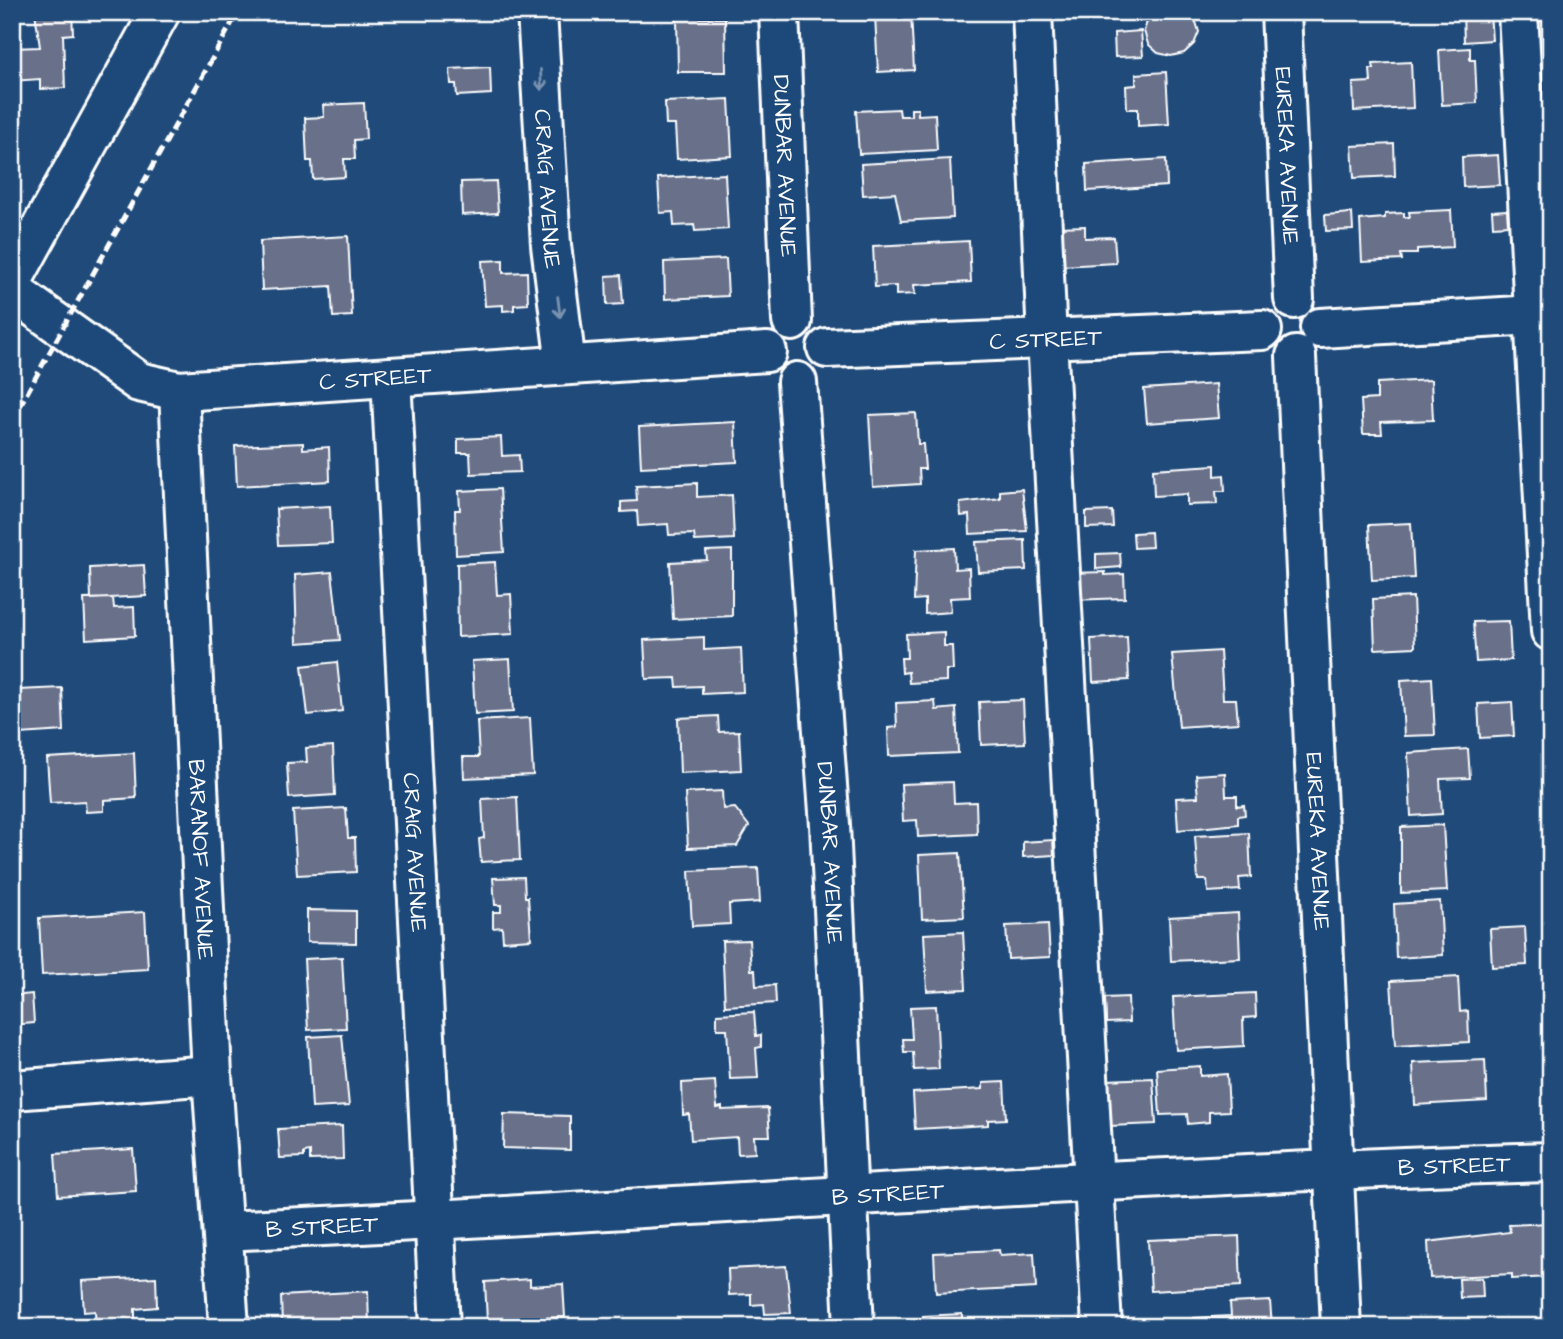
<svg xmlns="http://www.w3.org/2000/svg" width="1563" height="1339" viewBox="0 0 1563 1339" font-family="'Architects Daughter',sans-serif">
<rect width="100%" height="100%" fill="#1f4a7a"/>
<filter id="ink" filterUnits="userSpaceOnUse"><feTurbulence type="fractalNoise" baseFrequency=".0143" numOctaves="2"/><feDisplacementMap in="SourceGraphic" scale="14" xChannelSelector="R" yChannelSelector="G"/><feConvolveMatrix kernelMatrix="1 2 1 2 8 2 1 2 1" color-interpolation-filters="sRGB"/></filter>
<g filter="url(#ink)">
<path fill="#676f8a" stroke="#fff" stroke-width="2" d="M35,12H72L73,34L63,35L65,88L40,89V79L12,81V48L40,47Z
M1150,12H1193L1199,32L1194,44L1184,53L1171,56L1158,53L1148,44L1144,31Z
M1463,12H1490L1492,40L1464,42Z
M911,13L914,70L878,72L875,15Z
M677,18H725L726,72H678Z
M1547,20L1548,40L1531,41L1530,21Z
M1141,31L1143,56L1115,57L1114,33Z
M1551,44V56L1533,57L1532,45Z
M1470,48V60H1475L1477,103L1442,105L1439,50Z
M1411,62L1413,108L1354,111L1353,83L1371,82L1370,69H1374L1373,64Z
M490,67L491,94L457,96L456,84H451L450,69Z
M1166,72L1169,124L1138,126V109H1127L1126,86L1136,85V74Z
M729,99L732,156L677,159L675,125H666L665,102Z
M364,103L366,139L354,140L355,159H344L345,177L313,179L312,161H307L305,118L324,117L323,105Z
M899,109L900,116H911V109H918V115L935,114L937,150L859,154L856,111Z
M1394,144L1395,176L1354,178L1352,146Z
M1498,155L1500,185L1463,187L1462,157Z
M950,159L953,218L901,221L895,193L863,195L861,164Z
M1166,159L1167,186L1087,191L1086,164Z
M725,174L728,229L695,231L694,225L674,226L673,212L660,213L658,178Z
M496,181L498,213L462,215L461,182Z
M1451,210L1453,247L1417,249V254H1401L1402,260L1362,262L1360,220L1385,218V214L1404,213V217H1410L1409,212Z
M1507,210L1508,225L1493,226L1492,211Z
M1352,213L1353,230L1326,231L1325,215Z
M1085,226V238L1114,237L1116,263L1061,266L1059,227Z
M348,236L352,316L333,317L331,286L262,290L260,241Z
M969,241L971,282L914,285L915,294L896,295V286L875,287L873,246Z
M726,259L728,296L665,299L664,262Z
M503,260V273L527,272L528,304L514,305V310L503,311V305L485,306L482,261Z
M621,275L623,304L607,305L606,276Z
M1431,380L1433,420L1381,422L1382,434H1363L1361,400L1377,399V383Z
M1216,384L1219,418L1147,423L1144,389Z
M916,413L918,444H923L925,469H919L920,484L873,487L869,415Z
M735,422L737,462L641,467L639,427Z
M501,437L502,456L519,455L520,472L471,474L470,453H458V439Z
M303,443V449L329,447L330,481L237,486L235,446Z
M1215,465V476L1224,475L1225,491H1216L1217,504L1187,505V494L1154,496L1153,469Z
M697,483V497L732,495L734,539L695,541L694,534L669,535L668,524L638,526L637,511L621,512V502L637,501L636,486Z
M500,489L504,552L456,555L455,510H460L459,491Z
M1022,489L1027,531L970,534L969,515L961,516L960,503L1000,498V491Z
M330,506L332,543L278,545L276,509Z
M1112,511L1113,527L1086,528V512Z
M1411,523L1414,578L1372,580L1369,525Z
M1151,532L1152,547L1134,548L1133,533Z
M1025,540L1026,570L978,572L976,542Z
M954,548L955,569L969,568L970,597L950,598L951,612L925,614V599L914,600L916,550Z
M732,550V616L673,619L670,562L707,560L706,551Z
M1120,553L1121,567L1096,569V554Z
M495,562L497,595L511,594L513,634L458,637L457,564Z
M144,565L146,596L91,599L90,568Z
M332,572L340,640L297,643L295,575Z
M1105,572V575L1124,574L1125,598L1072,600L1071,573Z
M1413,597L1415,647L1375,649L1373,599Z
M113,598L114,608L134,607L135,636L86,639L84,599Z
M1509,621L1511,660L1476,662L1473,622Z
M944,632V646H952L953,670H946V681L909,683L908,672L902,673L901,658H907L906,634Z
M704,637V650L741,648L743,692L702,694V686L677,687L676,678L646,679L644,640Z
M1127,637L1129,680L1093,682L1091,639Z
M1220,651L1223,699H1236L1238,723L1179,727L1172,654Z
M510,659L513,712L475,714L472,661Z
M337,662L342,711L308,715L302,666Z
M1432,678L1435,735L1404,736L1401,680Z
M62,688L64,731L20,734L18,690Z
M1023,700L1025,743L981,745L979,702Z
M935,701L936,710L956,708L958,753L889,756L888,728L897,727L896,703Z
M1512,702L1514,736L1480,738L1478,704Z
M718,716L719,732L739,731L741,770L680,773L678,718Z
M530,718L533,775L464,778L463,757H479L477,721Z
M333,746L335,795L289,798L287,763L307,762L306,748Z
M1468,749L1470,778L1440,779L1442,814L1411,816L1408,753Z
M134,753L136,798L104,800V811L86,812L85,801L50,803L47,758Z
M1225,773L1226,796H1237V806L1244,805L1245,815L1238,816V824L1178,830L1176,798L1198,797L1196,775Z
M953,782L954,803L976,802L977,834L918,837L917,820L903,821L901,784Z
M722,791L723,809L735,808L749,826L737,846L688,848L685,793Z
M517,797L520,860L481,862L479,839L484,838L482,799Z
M346,808L348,838H355L356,872L297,875L293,811Z
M1443,825L1447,891L1401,893V827Z
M1249,833L1251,877L1239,878L1240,890L1208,892L1207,880H1198L1195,836Z
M1053,840L1054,855L1023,857V842Z
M960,853L964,917L922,919L919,855Z
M758,868L760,902L729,904L730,924L692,926L689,871Z
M524,877L525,897H528L531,939L503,941L502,927L493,928V912H501V905H495L493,878Z
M1440,901L1443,955L1396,958L1394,904Z
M307,910L356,911V943L307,942Z
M145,912L148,969L42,975L39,918Z
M1238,913L1240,958L1171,961L1169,917Z
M1048,924L1050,957L1008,959L1006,926Z
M1525,927L1527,965L1492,967L1490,929Z
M963,932L966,989L927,991L924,934Z
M749,940L751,970H755L756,986L775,985L776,1003L725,1006L722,941Z
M342,957L346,1028L308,1030L304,959Z
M1458,977L1460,1012L1468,1011L1469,1042L1395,1046L1391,981Z
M1255,993L1256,1017L1243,1018L1244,1046L1176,1050L1173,997Z
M32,994L34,1023L12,1025V996Z
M1128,997L1129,1022L1106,1023L1105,998Z
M936,1006L939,1069L914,1070L913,1052H904L903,1039H912L910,1007Z
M754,1012L756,1036L761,1035V1047L756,1048L758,1078L730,1079L727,1029H717V1014Z
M342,1035L349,1106L312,1108L308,1037Z
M1485,1060L1487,1101L1415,1105L1413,1063Z
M1200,1066V1076L1227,1074L1229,1111L1209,1112V1122L1188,1124L1187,1114L1160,1115L1157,1069Z
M1153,1078L1156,1124L1109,1126L1107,1080Z
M715,1081L717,1108L722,1107V1110L768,1108L770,1136H754L755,1153L738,1154L737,1137L691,1140L689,1114L683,1115L682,1083Z
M1004,1082L1006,1119L988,1120V1125L915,1129L913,1093L983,1089V1083Z
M504,1114L570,1116V1150L503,1148Z
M342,1126L343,1159L310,1160V1152L304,1153V1157L280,1158L278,1129Z
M133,1149L136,1191L58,1196L55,1154Z
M1547,1223L1550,1277L1512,1279V1274L1430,1278L1428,1242L1510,1232L1509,1225Z
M1239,1236L1241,1286L1151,1291L1148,1240Z
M999,1250L1000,1255L1034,1253L1036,1288L936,1293L934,1253Z
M786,1266L791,1313L765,1314L764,1304L751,1305V1294L729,1295L728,1269Z
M156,1277L157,1307L135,1309V1325L139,1327H96L95,1311L84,1312L82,1281Z
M1482,1278L1483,1297L1460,1298L1459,1279Z
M530,1279V1286L563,1284L565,1317L487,1321L485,1282Z
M368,1291L369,1327H282L281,1296Z
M1270,1301L1272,1327H1193V1318L1231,1316L1230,1303Z
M962,1314V1327H924L923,1316Z"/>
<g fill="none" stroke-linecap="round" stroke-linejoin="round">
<g stroke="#fff" stroke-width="44">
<g id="minor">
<path id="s1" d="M537,12L551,245L566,365"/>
<path id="s2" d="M779,12L792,321"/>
<path d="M1032,12L1047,339L1102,1327"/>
<path id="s3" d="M1281,12L1294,299"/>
<path d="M1518,12L1551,631"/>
<path id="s4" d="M12,291L139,382L179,391L767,352"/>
<path d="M1320,328L1551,314"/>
<path id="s5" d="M827,348L1262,330"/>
<path id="s6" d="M1296,356L1341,1327"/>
<path id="s7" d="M391,377L440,1327"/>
<path id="s8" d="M797,382L830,825L854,1327"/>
<path id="s9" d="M179,391L212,1075L229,1327"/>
<path d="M12,1090L212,1075"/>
<path id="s10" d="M224,1231C666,1210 1108,1175 1551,1162"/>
</g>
</g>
<g stroke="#fff" stroke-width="44">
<path id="major" d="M12,281L160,12"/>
</g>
<use href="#minor" stroke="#1f4a7a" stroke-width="38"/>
<use href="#major" stroke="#1f4a7a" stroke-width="38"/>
<path stroke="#fff" stroke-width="5" stroke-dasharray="10 5" stroke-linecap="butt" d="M12,420L238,12"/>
</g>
<defs><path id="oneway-shaft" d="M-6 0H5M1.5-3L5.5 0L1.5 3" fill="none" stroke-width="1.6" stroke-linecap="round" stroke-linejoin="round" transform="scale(1.75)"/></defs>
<g stroke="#7992af">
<use href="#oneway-shaft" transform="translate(541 80) rotate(87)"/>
<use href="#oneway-shaft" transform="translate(559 307) rotate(83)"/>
</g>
</g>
<g text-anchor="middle" stroke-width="5" stroke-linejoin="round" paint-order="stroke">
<g font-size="23" fill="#fff" stroke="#1f4a7a">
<text dy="8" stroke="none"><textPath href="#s3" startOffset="144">EUREKA AVENUE</textPath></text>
<text dy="8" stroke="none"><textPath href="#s2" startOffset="154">DUNBAR AVENUE</textPath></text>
<text dy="8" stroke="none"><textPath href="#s1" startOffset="177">CRAIG AVENUE</textPath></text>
<text dy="8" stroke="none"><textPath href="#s5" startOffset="219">C STREET</textPath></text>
<text dy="8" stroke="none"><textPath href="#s4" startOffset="394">C STREET</textPath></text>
<text dy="8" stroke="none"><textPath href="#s6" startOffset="486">EUREKA AVENUE</textPath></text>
<text dy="8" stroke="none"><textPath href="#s7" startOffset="476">CRAIG AVENUE</textPath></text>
<text dy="8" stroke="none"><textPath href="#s8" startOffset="472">DUNBAR AVENUE</textPath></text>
<text dy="8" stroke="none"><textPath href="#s9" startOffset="469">BARANOF AVENUE</textPath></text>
<text dy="8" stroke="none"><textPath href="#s10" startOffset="1232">B STREET</textPath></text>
<text dy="8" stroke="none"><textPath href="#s10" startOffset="665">B STREET</textPath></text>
<text dy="8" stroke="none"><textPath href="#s10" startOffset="98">B STREET</textPath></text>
</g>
</g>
<rect width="1563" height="1339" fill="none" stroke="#1f4a7a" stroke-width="42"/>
<rect x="21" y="21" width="1521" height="1297" fill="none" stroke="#fff" stroke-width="2.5" filter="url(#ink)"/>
</svg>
